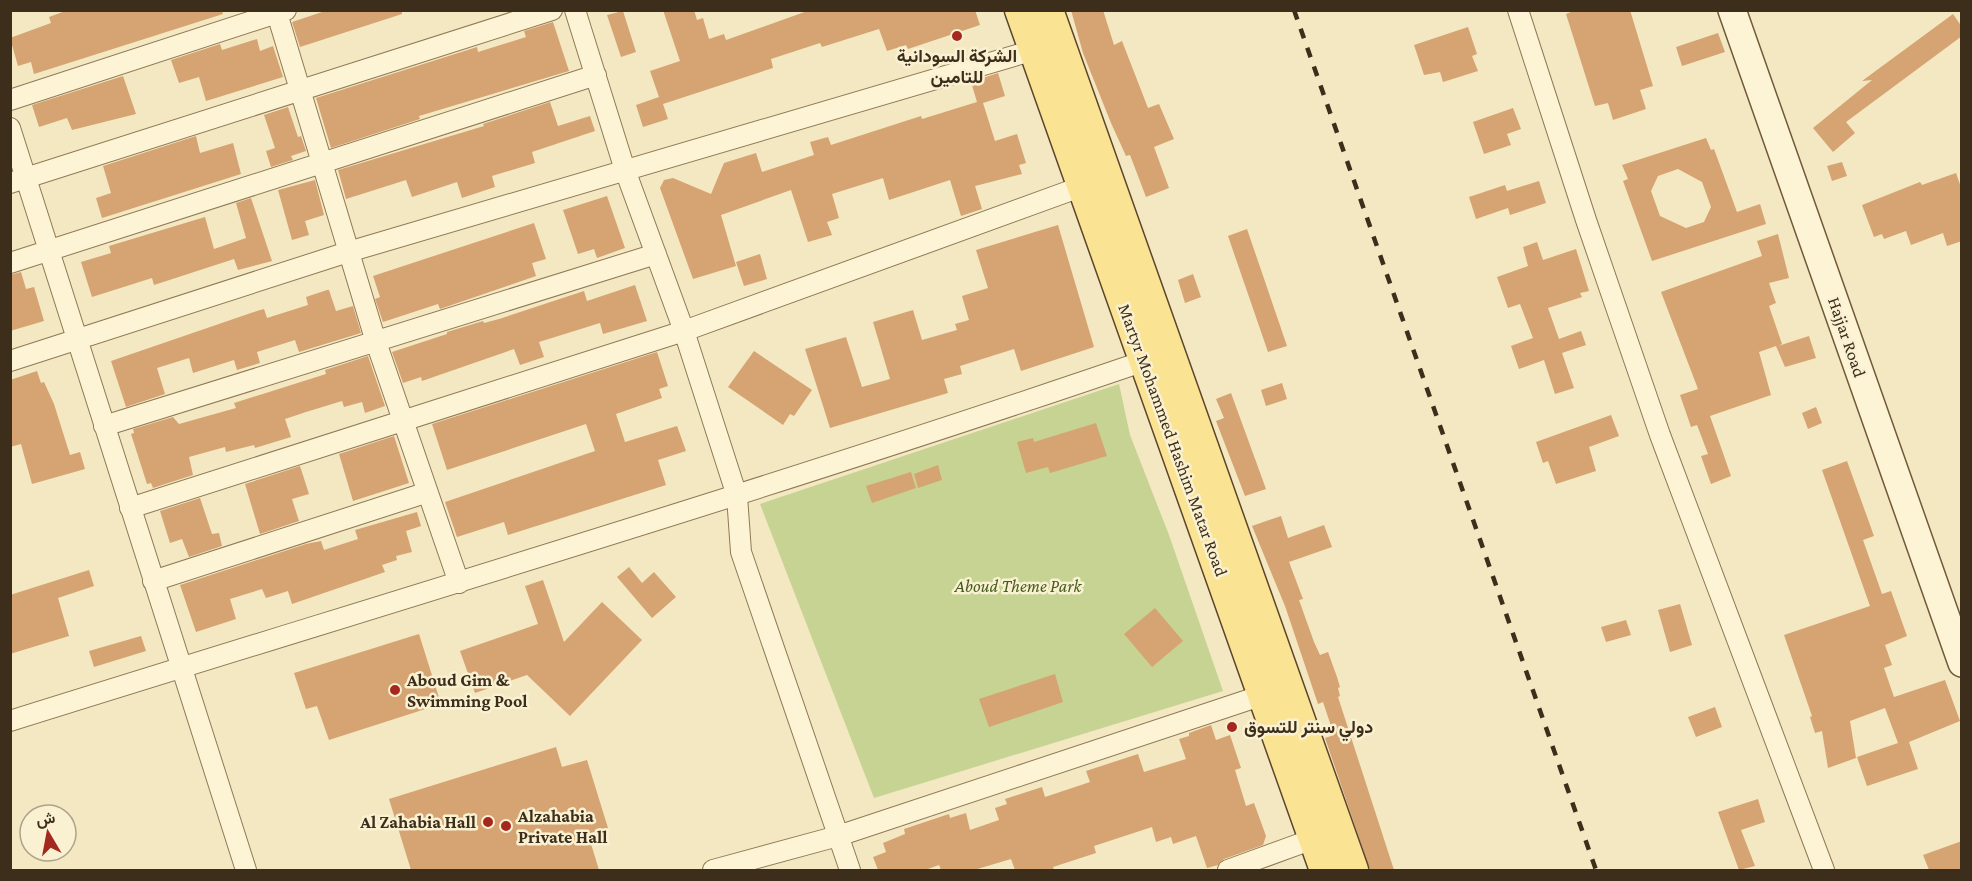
<svg xmlns="http://www.w3.org/2000/svg" width="1972" height="881" viewBox="0 0 1972 881" font-family="'Crimson Pro',Vazirmatn,serif">
<rect width="100%" height="100%" fill="#f3e8c1"/>
<path fill="#c6d393" d="M1119,384L1130,435L1169,535L1223,691L874,798L760,504Z"/>
<path fill="#d6a372" fill-rule="evenodd" d="M68,10H222L223,14L34,74L31,62L18,66L10,38L51,23L49,17Z
M328,10H402V14L300,47L292,22Z
M663,10H694L697,20L703,18L709,39L724,34L726,40L810,10H975L980,25L908,49L906,45L887,51L879,29L822,47L820,43L771,59L773,68L663,104L668,119L643,127L636,105L659,97L650,71L680,61Z
M1071,10H1103L1114,45L1122,41L1148,108L1159,104L1174,139L1154,147L1169,188L1146,197L1130,155L1126,156L1111,123L1083,53Z
M1576,10H1630L1653,86L1640,90L1646,109L1613,120L1608,103L1595,106L1566,14Z
M623,11L636,52L621,57L607,15Z
M1953,14L1962,27V36L1846,122L1855,133L1833,152L1813,128L1872,80L1862,81Z
M553,22L569,71L419,116L420,119L331,148L316,98L477,47L478,52L526,37L524,31Z
M1468,27L1477,54L1472,56L1478,71L1443,82L1440,72L1424,75L1414,45Z
M1718,33L1725,52L1682,66L1676,47Z
M257,39L260,51L273,46L283,77L206,101L199,77L179,83L171,60L220,44L222,50Z
M998,73L1005,96L983,103L995,141L1017,134L1026,163L1019,165L1022,174L975,186L982,209L961,216L950,180L889,200L883,178L832,194L839,218L827,222L832,235L808,242L791,190L721,215L736,266L693,279L660,188L664,180L673,178L711,194L724,163L756,153L762,172L814,155L810,142L828,137L831,145L921,116L922,119L977,102L971,82Z
M123,76L136,114L72,130L67,118L39,127L32,105Z
M550,102L558,126L590,116L595,131L532,152L535,163L492,176L495,187L462,198L457,182L412,197L406,180L346,199L338,170L484,126L483,124Z
M288,107L298,137L301,136L306,151L291,156L293,160L271,167L266,151L275,148L264,115Z
M1513,108L1521,129L1507,134L1511,145L1484,154L1473,122Z
M196,136L200,153L233,143L241,174L102,218L96,198L111,193L103,166Z
M1706,138L1711,150L1714,149L1737,212L1760,204L1766,224L1652,261L1623,181L1628,179L1622,165ZM1678,169L1702,182L1711,207L1704,222L1686,228L1660,216L1651,191L1658,176Z
M1842,162L1847,176L1832,181L1827,166Z
M1956,173L1962,190V241L1947,246L1943,233L1911,245L1906,231L1884,239L1882,234L1874,237L1862,205L1920,182L1922,185Z
M315,180L324,215L305,221L309,235L292,240L278,190Z
M1539,181L1546,203L1510,215L1508,208L1476,219L1469,197L1505,185L1507,191Z
M607,196L625,248L597,258L594,249L578,254L563,210Z
M251,198L272,261L238,270L234,259L154,285L152,278L92,297L81,262L111,253L109,246L205,217L214,249L246,238L236,203Z
M534,223L546,259L532,263L536,276L440,309L438,304L383,322L375,299L380,297L373,276Z
M1058,225L1094,347L1021,371L1014,349L960,366L962,374L944,379L948,393L830,428L805,349L846,337L862,387L890,379L873,322L913,310L922,340L957,330L955,324L969,320L962,296L988,288L976,250Z
M1247,229L1287,346L1268,352L1228,236Z
M1778,234L1789,278L1769,283L1776,303L1769,306L1782,344L1778,346L1809,336L1816,358L1785,367L1776,346L1759,352L1771,395L1710,416L1731,476L1711,484L1701,456L1708,454L1697,425L1691,427L1680,395L1698,389L1661,292L1762,256L1757,241Z
M1537,242L1543,260L1576,249L1589,291L1580,293L1582,297L1548,308L1559,339L1581,331L1586,345L1562,353L1574,388L1555,394L1544,360L1519,369L1511,346L1533,338L1520,304L1508,308L1497,277L1528,266L1523,247Z
M760,254L767,279L744,286L736,262Z
M21,272L26,289L34,287L44,321L10,331V275Z
M1193,274L1201,297L1185,303L1178,280Z
M635,285L647,321L603,334L600,323L539,342L544,357L520,365L514,349L422,381L421,377L403,383L392,352L447,334V332L483,321L484,323L499,319L584,291L587,301Z
M327,290H329L336,311L353,306L361,333L299,352L295,340L257,352L260,363L237,370L234,360L193,373L189,358L157,368L165,394L126,407L111,361L257,311L264,309L267,318L308,305L306,297Z
M754,351L812,390L794,416L790,414L783,425L728,387Z
M657,352L668,386L659,389L662,398L616,414L625,442L677,426L686,451L658,460L666,485L508,535L504,522L457,537L445,502L595,451L586,424L447,470L432,424Z
M368,356L385,406L365,413L362,402L344,407L342,401L306,412L285,419L291,437L255,448L254,445L226,452L225,447L189,457L193,475L153,488L151,483L147,484L131,434L134,433L133,429L173,417L179,424L236,408L234,403L326,374L325,370Z
M37,371L41,383L44,382L54,404L70,455L80,452L85,469L32,484L21,444L10,447V380Z
M1282,383L1287,399L1266,406L1261,390Z
M1231,393L1266,489L1245,496L1216,421L1224,418L1216,399Z
M1816,407L1822,423L1808,429L1802,413Z
M1611,415L1619,436L1589,447L1596,471L1556,484L1548,461L1543,463L1536,442Z
M1096,423L1107,456L1050,473L1048,467L1026,473L1017,442L1033,438L1034,442Z
M394,436L409,483L353,501L339,454Z
M1847,461L1874,536L1863,540L1882,594L1891,591L1907,636L1885,645L1892,665L1884,668L1894,697L1945,680L1960,721L1909,742L1918,769L1867,786L1857,757L1898,743L1885,708L1850,721L1856,758L1828,768L1822,731L1815,733L1810,717L1812,716L1784,635L1870,606L1822,470Z
M938,465L942,480L918,488L914,474Z
M300,466L309,494L292,499L299,521L260,534L245,484Z
M911,472L916,488L872,503L866,486Z
M200,498L212,534L219,533L222,546L189,557L182,539L170,543L160,511Z
M417,512L421,526L406,531L412,552L396,556L397,560L382,565L385,572L292,604L288,591L266,598L262,589L230,599L236,619L196,632L180,585L306,544L321,541L324,550L358,539L355,530Z
M1281,516L1288,538L1324,525L1332,547L1289,562L1303,599L1299,600L1314,642L1320,655L1328,652L1337,677L1340,687L1338,688L1340,696L1338,697L1394,870H1370L1325,738L1334,735L1323,702L1318,704L1285,606L1252,526Z
M629,567L642,583L654,572L676,597L652,618L617,577Z
M89,570L94,586L58,598L69,636L10,654V595Z
M543,580L564,642L602,602L642,640L570,716L527,675L475,693L460,651L538,624L525,586Z
M1680,604L1692,645L1670,652L1658,610Z
M1155,608L1183,641L1152,667L1124,634Z
M1626,620L1631,635L1606,642L1601,627Z
M419,634L441,704L329,740L317,706L306,709L294,673Z
M141,636L146,651L94,667L89,651Z
M1055,674L1063,702L989,727L979,699Z
M1715,707L1722,727L1696,737L1688,717Z
M1211,725L1216,740L1230,735L1241,768L1235,770L1246,806L1254,803L1266,836L1263,845L1224,859L1218,865L1207,868L1196,836L1173,844L1171,837L1156,842L1152,827L1094,846L1096,853L1053,867L1054,870H1015L1011,859L974,870H941L939,865L925,870H878L873,857L886,852L883,843L905,834L904,829L949,814L950,818L966,813L970,830L999,820L995,808L1007,804L1005,799L1042,787L1045,797L1090,782L1086,771L1138,754L1144,772L1186,759L1179,739L1189,736V733Z
M556,747L562,767L587,760L608,828L588,834L599,870H411L389,799Z
M1758,799L1765,822L1741,830L1755,866L1739,870L1718,812Z
M1962,841V870H1929L1923,855Z"/>
<g fill="none" stroke-linecap="round" stroke-linejoin="round">
<g stroke="#8f7956" stroke-width="22">
<path id="street" d="M276,10L376,342L459,583
M575,10L625,170L684,331L737,496L741,552L850,870
M1518,10L1586,220L1660,435L1824,870
M10,100L286,10
M10,128L246,870
M10,183L552,10
M10,263L596,75
M10,361L348,252L1034,50
M104,426L656,254
M130,508L684,331L1083,186
M153,581L425,493
M10,721C393,601 777,487 1156,357
M713,870L838,836L1263,695
M1228,870L1313,839"/>
</g>
<g stroke="#715939" stroke-width="30">
<path id="secondary" d="M1732,10L1962,663"/>
</g>
<g stroke="#5c452b" stroke-width="33">
<path id="primary" d="M1020,10L1325,870
M1048,10L1353,870"/>
</g>
<use href="#street" stroke="#fdf4d5" stroke-width="20"/>
<use href="#secondary" stroke="#fdf4d5" stroke-width="27"/>
<use href="#primary" stroke="#fbe394" stroke-width="30"/>
<path stroke="#3d2e1c" stroke-width="4.5" stroke-dasharray="10 10" stroke-linecap="butt" d="M1294,10L1596,870"/>
</g>
<g fill="#a5281e" stroke="#f9f1d1" stroke-width="2">
<circle cx="957" cy="36" r="6"/>
<circle cx="395" cy="690" r="6"/>
<circle cx="1232" cy="727" r="6"/>
<circle cx="488" cy="822" r="6"/>
<circle cx="506" cy="826" r="6"/>
</g>
<g text-anchor="middle" stroke-width="5" stroke-linejoin="round" paint-order="stroke">
<g font-size="18" font-weight="bold" fill="#3d2e1c" stroke="#f9f1d1" text-anchor="start">
<text x="957" y="62" text-anchor="middle">الشركة السودانية<tspan x="957" dy="21">للتامين</tspan></text>
<text x="407" y="686">Aboud Gim &amp;<tspan x="407" dy="21">Swimming Pool</tspan></text>
<text x="1244" y="733">دولي سنتر للتسوق</text>
<text x="518" y="822">Alzahabia<tspan x="518" dy="21">Private Hall</tspan></text>
<text x="476" y="828" text-anchor="end">Al Zahabia Hall</text>
</g>
<g font-size="18" fill="#3d2e1c" stroke="#f9f1d1">
<text transform="translate(1847 337) rotate(71)" y="6">Hajjar Road</text>
<text transform="translate(1173 440) rotate(70)" y="6">Martyr Mohammed Hashim Matar Road</text>
</g>
<g font-size="18" font-style="italic" fill="#485c20" stroke="#f9f1d1">
<text x="1018" y="592">Aboud Theme Park</text>
</g>
</g>
<rect width="1972" height="881" fill="none" stroke="#3d2e1c" stroke-width="24"/>
<g transform="translate(48 833) rotate(350)"><circle r="28" fill="#f9f1d1" stroke="#aea389" stroke-width="1.5"/>
<path d="M0-4.5L10 22L0 15L-10 22Z" fill="#a5281e"/>
<text y="-9" font-size="16" font-weight="bold" text-anchor="middle" fill="#3d2e1c">ش</text>
</g>
</svg>
